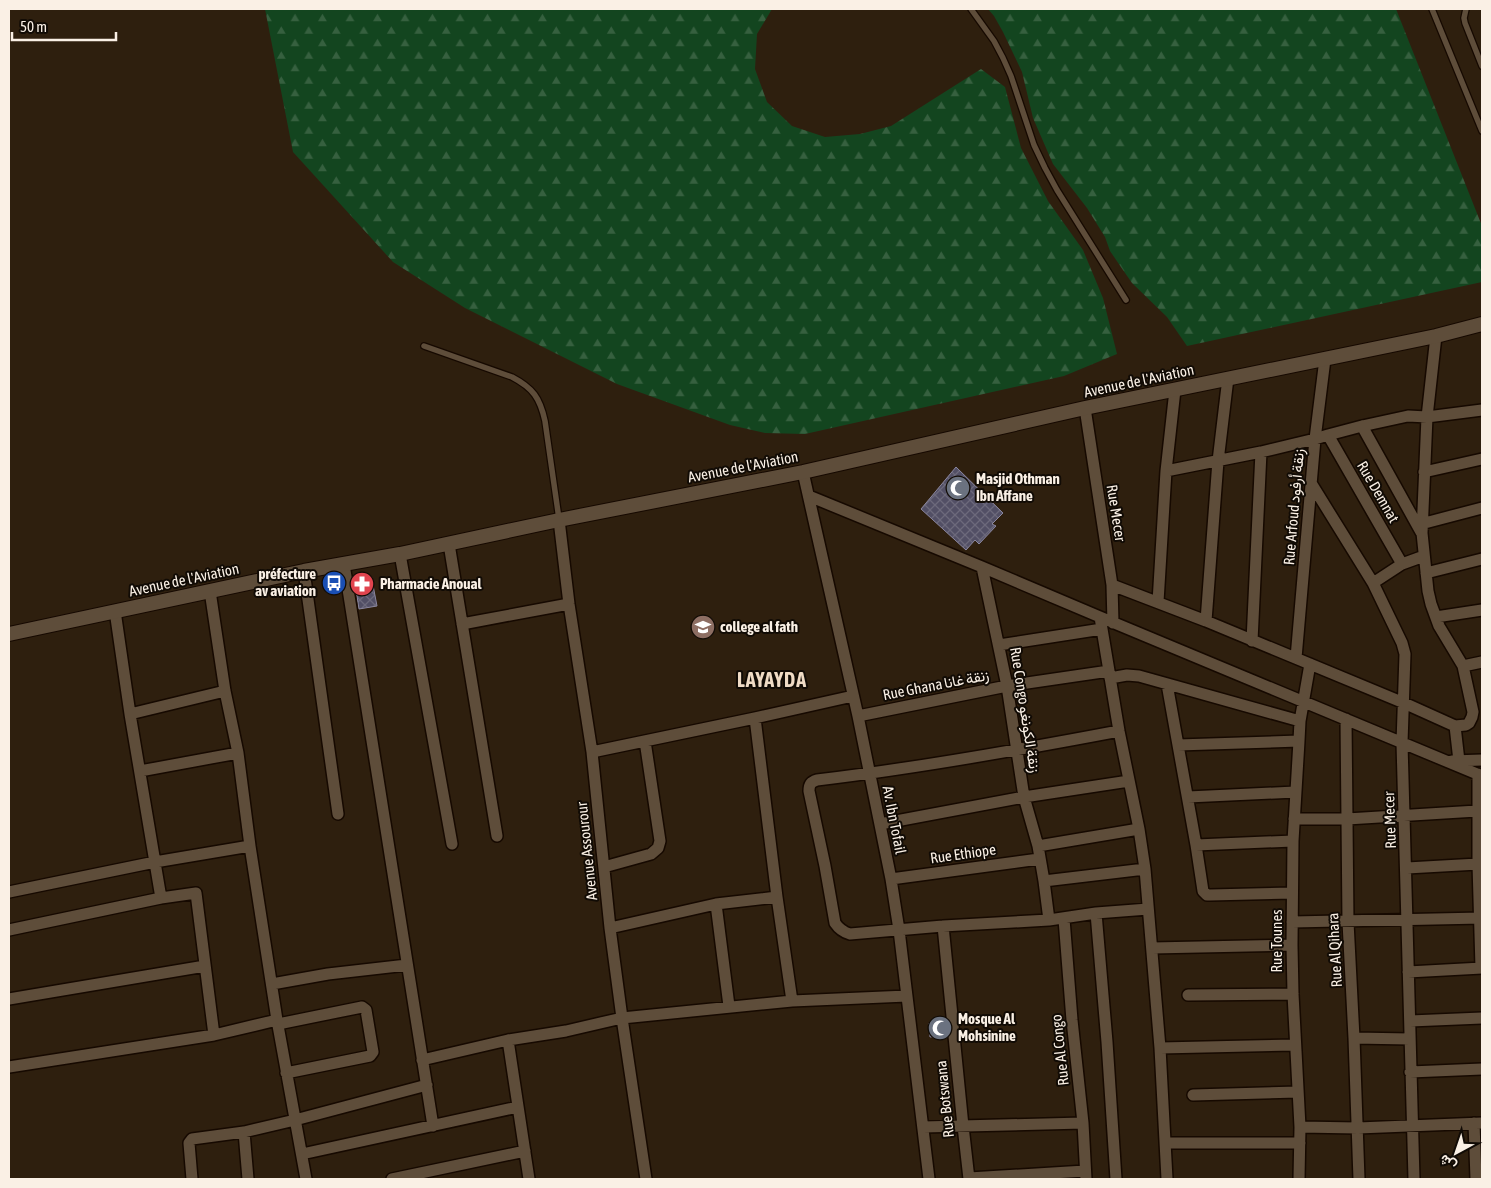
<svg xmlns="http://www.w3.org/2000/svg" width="1491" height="1188" viewBox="0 0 1491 1188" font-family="'Asap Condensed',Vazirmatn,sans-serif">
<defs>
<pattern id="forest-firs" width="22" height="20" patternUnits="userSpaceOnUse" patternTransform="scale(1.25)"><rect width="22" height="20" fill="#13451f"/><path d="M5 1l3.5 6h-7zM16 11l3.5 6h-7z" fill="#36603f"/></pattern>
<pattern id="building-cross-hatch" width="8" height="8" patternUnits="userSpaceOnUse" patternTransform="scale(1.25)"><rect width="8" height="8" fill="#524f65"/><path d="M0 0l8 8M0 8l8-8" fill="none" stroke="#6c697b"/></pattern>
</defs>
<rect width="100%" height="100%" fill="#2e1f0e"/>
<path fill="url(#forest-firs)" d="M265,9H772L757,34L755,69L767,102L792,126L825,137L860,134L891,126L981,69L1005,87L1021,148L1048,201L1083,250L1103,298L1117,354L1064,376L805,434L765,433L730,425L617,384L465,308L393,262L293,152Z
M988,9H1396L1482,226V282L1187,346L1167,317L1132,283L1123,270L1110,251L1105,237L1087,208L1053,164L1033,118L1022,72L1003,32L994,16Z"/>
<path fill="url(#building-cross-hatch)" stroke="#8b87a0" d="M956,467L1003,513L992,524L996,526L979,544L975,540L966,550L921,509Z
M372,580L377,606L359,609L355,583Z
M945,1021L946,1035L930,1037L929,1023Z"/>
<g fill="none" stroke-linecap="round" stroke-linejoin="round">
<g stroke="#160900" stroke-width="8">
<path id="service" d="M971,9L994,41L1003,58L1011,76L1034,145L1045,168L1057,190L1126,300
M1432,9L1482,131
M1466,9L1464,18L1465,23L1482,66
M424,346L512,377C533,388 540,398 545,421L559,519"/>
</g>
<g stroke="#160900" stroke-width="14">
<path id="minor" d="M1085,408L1112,585L1113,623
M1362,426L1421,532
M1328,435L1402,564
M1166,471L1261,452L1315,439L1328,435L1362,426L1408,416L1427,417L1482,410
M803,472L858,716L891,879L899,930L929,1179
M1424,472L1482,459
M1311,483L1373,583L1402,643L1405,654L1402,743L1414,1179
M809,496L982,567L1100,617L1482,776
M559,520L569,604L592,752L610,928L622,1018L646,1179
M1421,524L1482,508
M449,544L497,836
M400,554L452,844
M344,564L433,1126
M982,567L1007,686L1024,797L1038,846L1044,881L1049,920
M304,571L338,814
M1426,573L1482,559
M1373,583L1402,564L1424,556
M1112,585L1206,621L1404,703L1455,726L1466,725L1469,723L1472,717L1473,712L1463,666L1439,626L1431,604L1428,591L1422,533L1427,417L1436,336
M210,591L225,691L238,753L250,846L277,1020L306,1179
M1158,602L1166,471L1175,390
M115,611L130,714L161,898
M1100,617L1119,731L1139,829L1145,869L1160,1048L1167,1179
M1436,617L1482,610
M1206,621L1218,461L1228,378
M462,624L569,604
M1252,641L1261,452
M999,645L1102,629
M1296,658L1315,439L1325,359
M1463,666L1482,662
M1110,678L1127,675L1139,676L1300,721
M1167,684L1196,845L1203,891L1207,895H1210L1292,893
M130,714L225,691
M858,716L1007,686L1109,671
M755,718L777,897L792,1001
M1346,719L1348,922L1354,1038L1359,1179
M1455,726L1459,761
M1119,731C1019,750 918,768 817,780C811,782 809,784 809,791L825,866L835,923C839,929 843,932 850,934L943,926L1049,920L1096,913L1148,909
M1178,745L1299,741
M592,752L755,718L853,696
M1452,761L1482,760
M140,771L238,753
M1478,774V864L1481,968
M1188,797L1295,792
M1294,819H1347L1477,811
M880,824L1024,797L1129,781
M1196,845L1293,841
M1038,846L1139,829
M604,867L651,854L658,848L660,841L645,741
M1407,868L1478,864
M891,879L1039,859
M1044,881L1145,869
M9,892L155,862L250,846
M716,904L729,1006
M1096,913L1107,1042L1116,1179
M1064,919L1072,1020L1083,1123L1086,1179
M1292,922L1482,918
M943,926L963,1126L969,1179
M610,928L716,904L777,897
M9,930L161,898L196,893L214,1035
M1152,948L1292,945
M1408,972L1482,968
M272,984L328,974L407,965
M1188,995L1293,994
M9,999L205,966
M1410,1021L1482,1018
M278,1024L362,1007L366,1010L373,1052L370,1056L286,1073
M1354,1038L1410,1039
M508,1040L529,1179
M1160,1048L1295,1045
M422,1060L508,1040L566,1031L622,1018L792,1001L907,996
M9,1067L214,1035L277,1020
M1410,1072L1482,1069
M1193,1095L1298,1092
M1474,1123L1476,1179
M923,1127L1083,1123
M1300,1127L1358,1128L1482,1123
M244,1132L248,1179
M1165,1143H1300
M302,1154L518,1107
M969,1178L1085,1171
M192,1179L189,1143L192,1139L244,1132L295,1120L427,1085
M392,1179L525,1151
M1299,1179L1300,1127L1293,994L1292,945L1293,841L1299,741L1300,721L1310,664"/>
</g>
<g stroke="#160900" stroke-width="16">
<path id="tertiary" d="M9,634L304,571L400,554L559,520L803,472L1085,408L1436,336L1482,324"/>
</g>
<use href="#service" stroke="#5e4d3a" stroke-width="5.5"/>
<use href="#minor" stroke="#5e4d3a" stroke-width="11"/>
<use href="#tertiary" stroke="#5e4d3a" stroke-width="14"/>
</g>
<defs>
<g id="mosque-disc" transform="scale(1.25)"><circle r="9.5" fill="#6b7280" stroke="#110b05"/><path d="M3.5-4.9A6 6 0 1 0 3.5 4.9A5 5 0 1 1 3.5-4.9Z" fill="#fff"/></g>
<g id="bus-disc" transform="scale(1.25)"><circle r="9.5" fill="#1a4fb4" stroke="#110b05"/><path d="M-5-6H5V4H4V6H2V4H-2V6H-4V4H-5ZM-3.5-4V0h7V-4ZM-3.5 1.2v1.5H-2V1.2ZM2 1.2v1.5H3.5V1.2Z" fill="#fff"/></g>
<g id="pharmacy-disc" transform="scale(1.25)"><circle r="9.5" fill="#e0444e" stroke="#110b05"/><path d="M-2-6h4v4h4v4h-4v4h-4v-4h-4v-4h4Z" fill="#fff"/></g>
<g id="school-disc" transform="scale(1.25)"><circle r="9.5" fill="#8d6e63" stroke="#110b05"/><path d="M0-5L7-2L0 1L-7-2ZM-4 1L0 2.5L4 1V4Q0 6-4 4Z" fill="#fff"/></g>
</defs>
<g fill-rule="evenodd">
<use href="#mosque-disc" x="958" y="488"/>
<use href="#bus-disc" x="334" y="583"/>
<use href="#pharmacy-disc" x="362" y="584"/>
<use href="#school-disc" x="703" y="627"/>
<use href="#mosque-disc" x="940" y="1028"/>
</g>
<g text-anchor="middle" stroke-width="4" stroke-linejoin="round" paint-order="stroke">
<g font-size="15" fill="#faf0e5" stroke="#110b05">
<text transform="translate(1139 381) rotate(-12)" y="5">Avenue de l'Aviation</text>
<text transform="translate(743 467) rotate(-11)" y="5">Avenue de l'Aviation</text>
<text transform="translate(1378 492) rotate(60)" y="5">Rue Demnat</text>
<text transform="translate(1294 507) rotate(-85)" y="5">Rue Arfoud زنقة أرفود</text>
<text transform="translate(1116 513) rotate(81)" y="5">Rue Mecer</text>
<text transform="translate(184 580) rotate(-12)" y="5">Avenue de l'Aviation</text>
<text transform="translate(936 685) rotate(-11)" y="5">Rue Ghana زنقة غانا</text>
<text transform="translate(1025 710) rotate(81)" y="5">Rue Congo زنقة الكونغو</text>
<text transform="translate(894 820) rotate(79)" y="5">Av. Ibn Tofail</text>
<text transform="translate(1390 820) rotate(-92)" y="5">Rue Mecer</text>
<text transform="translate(587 851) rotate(-96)" y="5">Avenue Assourour</text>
<text transform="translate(963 854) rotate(-8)" y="5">Rue Ethiope</text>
<text transform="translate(1277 941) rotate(-90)" y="5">Rue Tounes</text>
<text transform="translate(1335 950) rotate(-93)" y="5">Rue Al Qihara</text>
<text transform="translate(1060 1050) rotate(-96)" y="5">Rue Al Congo</text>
<text transform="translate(945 1099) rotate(-96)" y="5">Rue Botswana</text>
</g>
<g font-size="15" font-weight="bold" fill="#faf0e5" stroke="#110b05" text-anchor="start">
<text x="976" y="484">Masjid Othman<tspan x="976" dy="17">Ibn Affane</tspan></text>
<text x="316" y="579" text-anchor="end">préfecture<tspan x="316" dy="17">av aviation</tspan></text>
<text x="380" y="589">Pharmacie Anoual</text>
<text x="720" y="632">college al fath</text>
<text x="958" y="1024">Mosque Al<tspan x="958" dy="17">Mohsinine</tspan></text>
</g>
<g font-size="20" font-weight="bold" letter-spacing="1" fill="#efdbc5" stroke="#110b05">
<text x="772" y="687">LAYAYDA</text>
</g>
</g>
<rect width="1491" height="1188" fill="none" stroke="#faf0e5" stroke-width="20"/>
<g transform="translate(1456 1153) rotate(220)" stroke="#110b05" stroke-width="4" paint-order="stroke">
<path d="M0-4L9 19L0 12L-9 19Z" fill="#faf0e5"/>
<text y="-8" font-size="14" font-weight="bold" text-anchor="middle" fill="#faf0e5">ش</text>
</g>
<path d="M12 32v8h104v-8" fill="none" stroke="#faf0e5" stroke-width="2.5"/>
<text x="20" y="32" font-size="15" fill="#faf0e5" stroke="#110b05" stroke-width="4" paint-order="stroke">50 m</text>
</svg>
